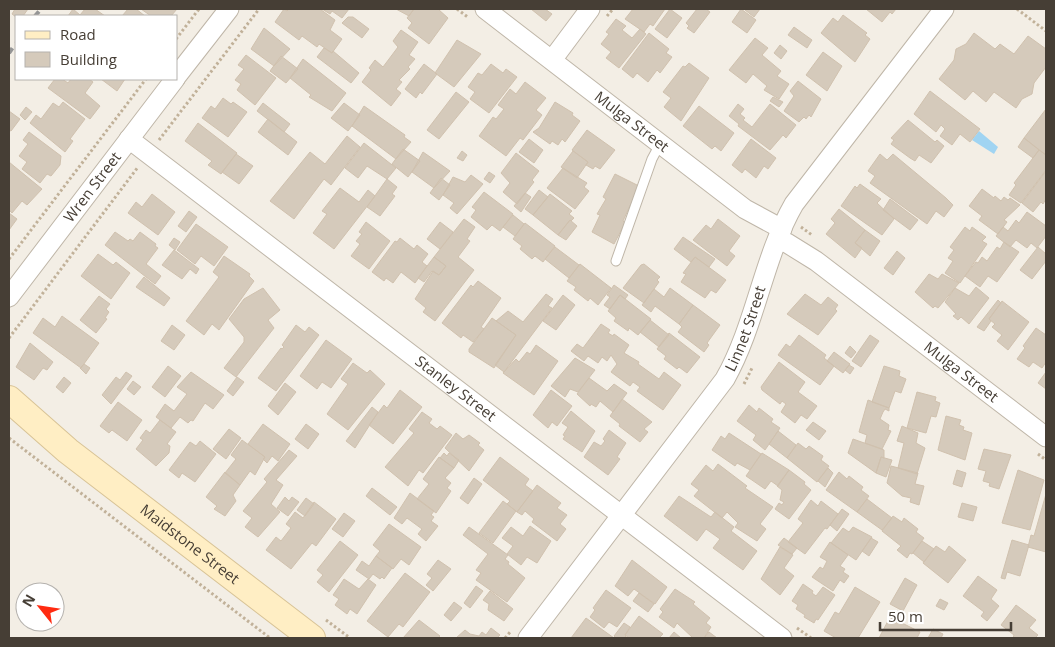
<svg xmlns="http://www.w3.org/2000/svg" width="1055" height="647" viewBox="0 0 1055 647" font-family="'Open Sans',sans-serif">
<rect width="100%" height="100%" fill="#f3eee5"/>
<path fill="#a0d4f2" d="M979,131L998,147L994,154L972,140Z"/>
<path fill="#d5cabb" stroke="#d0c1ae" d="M15,9H28L23,16L16,17L12,14Z
M73,9L80,15L81,16H68Z
M85,9H95L105,16H81L80,15Z
M128,9H136L145,16H122Z
M141,9H177L171,16H151Z
M284,9L287,11L289,9H320L335,20L330,30L342,39L332,53L319,44L317,47L302,36L299,40L275,22Z
M322,9H349L342,18L332,11L330,14Z
M396,9H414L409,16Z
M414,9H438L448,18L429,44L408,28L412,23L407,18Z
M531,9H545L552,14L546,21Z
M633,9H665L653,26L650,24L644,32L625,19Z
M670,9L682,18L667,38L655,29Z
M697,9H706L710,12L694,33L687,28L689,26L686,23Z
M741,9L756,20L747,33L732,22Z
M746,9H760L754,17L745,10Z
M866,9H896L892,14L890,12L882,22Z
M843,15L867,33L865,35L870,39L855,62L821,33L833,18L838,22Z
M348,17H353L369,29L362,38L342,23Z
M616,19L626,26L622,30L632,38L640,29L646,34L619,68L606,58L611,52L601,44L609,34L606,32Z
M794,27L812,40L807,48L788,35Z
M264,28L290,49L274,66L251,49Z
M401,30L418,42L409,55L415,59L408,67L410,69L399,80L402,82L396,89L401,93L391,106L362,82L371,70L369,68L375,60L383,67L398,47L393,41Z
M649,33L669,49L666,53L672,57L660,73L657,70L648,82L637,73L633,78L622,69Z
M974,33L995,49L1000,44L1014,54L1028,36L1046,49V67L1034,83L1032,94L1022,99L1016,108L994,92L986,102L973,91L965,100L939,79L954,60L956,49L966,44Z
M755,38L768,48L762,55L781,71L777,76L789,84L779,99L764,90L767,86L753,74L746,83L729,70Z
M457,40L481,54L454,87L435,73Z
M780,45L787,51L781,59L774,53Z
M324,48L332,53L333,51L359,73L351,83L317,57Z
M823,52L842,66L827,91L806,75Z
M246,55L276,78L255,105L237,90L241,84L235,80L244,69L238,65Z
M281,56L298,69L286,83L270,71Z
M303,59L346,93L332,111L309,97L311,95L290,78Z
M689,63L709,78L681,121L664,107L671,98L663,92L683,66L685,67Z
M424,64L437,74L422,94L420,92L416,98L405,89Z
M491,64L503,73L506,69L517,77L489,113L470,99L475,92L468,87L478,73L482,75Z
M55,79H62L68,83L71,79H89L93,82L85,93L100,106L90,119L48,88Z
M101,79H125L117,91Z
M798,81L821,99L811,117L809,115L806,119L804,117L799,122L784,111L794,96L790,91Z
M525,82L546,98L536,110L542,115L523,140L520,138L506,156L479,136L493,117L496,119L504,109L498,105L510,89L516,94Z
M930,91L980,129L970,142L960,134L952,145L940,136L945,129L941,125L936,132L914,114Z
M456,92L469,102L439,139L427,130Z
M773,97L783,102L779,107L770,101Z
M223,98L231,104L233,102L247,112L228,137L202,118L211,106L215,109Z
M63,102L85,119L70,139L73,141L65,152L30,123L36,115L41,119L53,103L59,107Z
M555,102L573,113L572,115L580,121L565,142L562,139L558,145L552,141L550,144L533,132L539,128Z
M263,103L290,124L284,132L257,111Z
M344,103L360,115L348,131L331,118Z
M738,104L744,109L740,114L745,118L743,120L752,127L770,104L796,125L786,138L783,135L770,150L738,126L739,124L729,116Z
M364,106L405,135L404,137L411,142L396,159L352,126Z
M699,106L734,133L721,151L715,146L712,149L683,126Z
M26,107L32,112L25,120L20,115Z
M1046,109V155L1024,138Z
M9,111L20,119L11,131L9,130Z
M268,119L297,142L288,155L258,132Z
M908,120L935,142L937,140L944,146L931,163L919,155L915,161L910,158L891,144L894,140L891,138Z
M198,123L237,153L221,174L208,165L212,161L185,141Z
M587,130L615,150L600,169L595,166L593,169L586,165L588,162L572,150Z
M29,132L61,156L60,165L51,176L47,174L40,183L22,169L27,162L19,156L28,144L23,140Z
M347,136L360,147L331,185L324,179L294,219L270,201L310,152L325,164Z
M1024,138L1039,150L1033,158L1018,147Z
M529,139L543,150L534,163L519,152Z
M751,139L776,158L768,169L764,166L756,178L745,169L742,173L732,165Z
M364,143L396,168L387,179L367,166L358,178L345,168Z
M403,149L420,161L408,177L392,164Z
M1039,150L1046,155V170L1021,203L1009,195L1016,185L1014,183Z
M462,151L467,155L463,161L457,158Z
M573,151L588,162L577,178L561,167Z
M423,152L450,171L434,188L412,172Z
M516,153L539,171L532,180L534,182L517,204L503,192L510,183L501,173Z
M236,154L253,166L239,184L222,172Z
M880,154L887,160L893,154L946,198L953,205L944,217L936,211L927,224L870,183L875,176L868,171Z
M9,162L42,189L27,205L22,201L12,213L9,210Z
M563,168L587,183L584,187L589,191L575,209L547,188Z
M1046,171V199L1043,204L1041,202L1033,212L1022,203Z
M489,172L495,176L490,183L484,179Z
M615,174L639,186L623,221L625,223L614,244L592,232L600,215L597,214L606,199L603,197Z
M471,175L483,184L457,214L450,208L454,203L443,195L453,177L465,182Z
M441,178L450,185L439,200L430,193Z
M387,179L397,187L392,194L395,196L380,216L367,207Z
M860,184L881,199L877,203L894,219L882,235L841,206L855,186L857,188Z
M340,188L359,202L368,190L375,196L334,249L313,233L327,214L322,211Z
M982,189L994,198L995,196L1001,201L1004,197L1008,200L1010,198L1020,205L1004,220L1007,222L998,234L979,220L982,216L969,206Z
M539,190L548,197L533,215L525,209Z
M484,192L513,214L500,231L492,225L487,230L471,217L476,210L472,207Z
M525,193L531,197L521,212L514,206Z
M152,194L175,212L158,235L128,213L136,202L142,207Z
M550,194L572,211L569,214L574,218L571,221L570,220L558,235L533,215Z
M890,199L918,220L910,230L883,210Z
M839,209L865,230L855,243L862,248L855,258L826,234L835,223L831,219Z
M189,211L197,217L186,232L178,226Z
M1027,212L1046,226V236L1037,248L1031,243L1027,248L1016,240L1010,247L996,236L1003,227L1008,231L1016,220L1019,223Z
M9,213L17,219L9,230Z
M513,215L524,224L515,236L503,227Z
M464,219L475,227L467,239L470,241L458,257L474,270L435,321L423,312L426,308L415,299L433,271L439,275L446,266L434,257Z
M718,219L740,236L729,251L735,256L727,266L693,240L706,225L711,229Z
M570,220L577,226L566,240L558,235Z
M366,222L390,241L369,269L351,256L360,244L356,241L362,234L359,232Z
M440,222L453,232L440,249L427,239Z
M525,223L555,246L543,262L535,256L532,259L520,249L522,246L513,239Z
M196,224L228,247L214,266L201,256L195,264L177,250Z
M965,227L970,231L972,227L986,237L982,241L987,244L960,283L945,273L953,261L948,258L954,250L950,247Z
M865,230L880,241L870,256L855,243Z
M115,232L128,241L130,239L133,241L140,232L156,244L155,246L158,248L146,264L161,276L155,284L105,245Z
M683,237L715,259L709,267L695,257L691,262L674,249Z
M174,238L180,242L175,250L169,245Z
M400,238L414,249L417,245L428,254L422,262L427,266L415,283L401,272L393,283L386,278L384,281L372,272L395,241L397,242Z
M1004,242L1019,252L997,282L988,276L980,287L965,276L976,262L978,263L982,257L987,261L997,247L1000,249Z
M555,247L579,265L569,278L545,259Z
M1038,247L1046,254V261L1032,279L1020,270Z
M174,250L199,269L196,274L190,269L182,279L162,265Z
M897,251L905,258L893,275L884,268Z
M98,254L113,265L116,262L130,273L111,299L81,276Z
M224,256L250,274L249,276L254,281L219,330L212,324L204,335L186,321L219,277L213,272Z
M434,257L446,266L439,275L432,271L424,282L418,278Z
M695,257L726,280L716,293L711,290L705,298L681,282L686,274L683,273Z
M580,264L611,288L598,305L590,298L588,301L574,290L576,287L567,281Z
M644,264L660,277L657,280L659,282L644,303L623,288L641,265Z
M929,274L938,279L942,274L959,283L938,308L935,306L933,308L915,292Z
M144,277L170,298L164,306L136,287Z
M478,281L501,298L481,327L484,329L473,342L463,335L461,338L442,323L471,285L473,287Z
M614,285L628,295L625,299L620,295L610,309L604,305L610,297L607,295Z
M976,287L989,298L969,324L961,317L958,320L953,316L956,314L945,302L955,288L969,296Z
M263,288L280,310L268,320L274,328L236,377L224,368L244,342V337L229,319L244,299Z
M670,288L693,305L679,324L655,306L651,312L642,305L654,289L664,297Z
M546,294L553,299L548,306L552,308L504,372L495,365L516,335L496,321L508,311L523,322Z
M805,294L821,305L828,297L838,305L835,309L837,311L818,335L787,314Z
M563,295L575,305L556,330L543,321Z
M620,295L651,319L638,335L629,328L628,331L614,321L616,318L608,311Z
M99,296L110,304L106,309L109,312L105,318L107,319L96,333L80,320Z
M998,300L1001,303L989,319L991,321L984,331L977,327Z
M1002,301L1029,322L1008,350L997,341L1002,335L992,327L995,324L989,319Z
M693,305L720,325L707,343L709,345L704,352L678,332L682,327L679,324Z
M62,316L99,343L81,368L33,333L43,318L55,327Z
M492,318L516,335L494,368L469,352V349Z
M650,320L669,335L659,347L640,332Z
M601,324L610,330L608,333L613,336L614,334L629,345L624,353L639,362L638,364L659,379L664,372L681,385L663,410L637,391L640,387L633,382L630,386L611,372L617,364L611,355L607,361L602,357L598,363L588,356L584,361L571,351L577,344L583,348Z
M172,325L185,335L174,350L161,341Z
M296,325L305,332L309,327L319,335L276,391L258,378L281,348L282,349L284,347L282,345Z
M1036,328L1046,335V362L1042,368L1033,362L1029,367L1017,359L1025,348L1023,346Z
M669,333L700,357L687,373L679,367L677,369L664,359L666,356L657,349Z
M799,335L826,355L824,358L834,366L820,385L778,355L786,344L790,347Z
M870,335L879,341L861,367L852,361Z
M326,340L352,359L331,388L322,382L317,389L300,376Z
M30,343L53,362L47,370L43,368L34,380L16,367Z
M536,345L558,361L534,395L503,373L516,359L519,362L527,352L530,354Z
M850,346L856,352L851,358L845,353Z
M834,352L850,364L843,373L827,361Z
M575,358L595,370L578,392L570,389L565,397L551,386Z
M779,362L805,382L798,392L817,406L807,419L801,415L795,423L781,412L786,404L782,401L780,404L762,390L761,387Z
M353,363L367,373L370,370L385,384L348,430L327,414L348,384L341,379Z
M84,364L90,368L86,374L80,368Z
M849,365L854,368L850,374L845,370Z
M168,366L181,376L165,397L152,387Z
M884,366L900,371L899,376L906,379L901,393L895,391L889,408L872,402Z
M126,372L132,376L111,404L102,395L116,377L120,380Z
M191,372L224,395L213,409L205,403L193,421L191,420L188,423L180,417L171,428L156,417L165,404L174,411L187,394L177,387Z
M1046,372V389L1038,383Z
M64,377L71,383L63,393L56,387Z
M237,377L244,382L233,396L227,391Z
M589,378L607,391L614,384L627,393L613,412L600,401L596,407L591,404L590,406L577,394Z
M133,381L141,387L134,395L127,389Z
M285,383L296,392L278,415L268,406Z
M400,390L422,407L393,444L369,425L384,405L387,408Z
M551,390L572,406L557,426L552,422L548,428L533,415Z
M917,392L936,397L935,401L940,403L936,417L931,416L926,433L907,428Z
M622,399L652,422L644,429L648,432L640,442L619,426L620,424L610,416Z
M868,400L889,408V411L885,409L883,412L880,419L889,425L888,430L891,431L882,449L865,443L867,435L859,432Z
M118,402L142,420L127,441L112,430L109,433L100,426Z
M749,405L757,412L759,408L773,419L771,422L780,428L765,450L753,440L756,435L737,421Z
M372,407L378,412L355,448L346,441Z
M571,411L595,431L582,452L563,439L565,436L563,435L568,427L562,423Z
M422,412L432,419L429,423L437,429L440,426L452,435L423,473L419,470L408,486L385,467L414,433L409,429Z
M946,416L961,420L959,425L964,427L963,430L972,433L965,460L938,450Z
M160,420L176,432L167,444L170,446L169,453L156,466L136,449L143,440L140,438L146,430L150,433Z
M813,422L826,431L819,440L806,430Z
M263,424L290,444L278,461L272,456L267,463L263,459L265,457L248,444Z
M306,424L319,434L308,449L295,439Z
M902,426L918,433L916,443L925,448L917,474L898,468L904,443L897,441Z
M229,429L241,438L226,459L213,449Z
M609,430L626,443L617,457L620,459L608,475L584,457L594,442L601,446L605,441L603,439Z
M778,431L796,445L787,458L769,444Z
M456,433L463,439L469,435L480,443L478,445L484,450L469,471L445,448Z
M729,433L761,454L750,470L737,463L735,466L712,450L721,436L725,439Z
M853,439L884,450V458L881,457L876,473L848,453Z
M242,440L265,457L255,475L250,471L240,485L225,473L236,459L231,455Z
M200,441L216,454L195,482L182,473L179,478L169,470L190,442L196,446Z
M798,443L806,449L809,446L823,456L821,460L829,466L817,482L787,458Z
M984,449L1011,455L999,489L989,486L990,483L983,481L986,471L978,469Z
M289,450L297,456L276,480L283,485L271,504L280,512L258,537L245,527L252,518L243,511L267,482L264,479Z
M444,453L447,456L449,453L459,460L454,468L440,458Z
M762,453L789,470L778,486L771,481L765,489L746,476Z
M439,457L454,468L445,478L451,483L447,488L451,491L436,513L417,499L429,484L423,479Z
M500,457L529,479L525,485L533,491L517,512L507,504L510,501L483,480Z
M881,457L892,460L886,477L876,473Z
M718,464L747,486L745,488L773,507L760,524L766,529L757,541L735,527L738,523L727,512L722,518L694,496L699,490L691,484L706,465L713,471Z
M891,466L918,473L915,484L924,486L919,505L910,502L911,498L902,496L887,483Z
M828,468L833,473L825,487L818,481Z
M789,470L805,482L804,484L811,490L789,519L775,509L779,503L782,505L784,502L780,500L782,490L777,486Z
M957,470L966,473L962,487L953,484Z
M1018,470L1044,480L1030,530L1002,523Z
M225,472L240,485L233,495L236,501L225,516L214,509L217,506L206,497Z
M839,472L847,479L849,476L863,487L861,490L869,496L857,512L826,490Z
M474,478L482,484L468,504L460,498Z
M537,485L561,503L557,508L567,515L560,524L566,529L557,541L532,522L534,519L525,511L522,515L517,512Z
M372,488L397,507L390,515L366,496Z
M410,493L434,511L431,515L434,517L431,521L438,526L426,541L418,534L422,529L407,518L402,524L394,518Z
M1046,494V552L1028,547L1031,535L1034,536Z
M679,496L711,517L715,512L734,527L731,531L757,551L743,570L713,548L720,539L706,529L697,541L664,516Z
M285,497L289,501L292,497L299,502L288,516L277,508Z
M306,498L314,504L305,516L297,510Z
M867,499L892,518L882,530L857,512Z
M811,500L818,506L821,501L838,514L827,529L825,528L805,554L788,542L803,523L798,519Z
M503,501L516,511L493,543L479,533Z
M314,502L336,519L316,546L312,543L291,569L266,550L276,537L281,541L291,528L286,524L295,512L303,518Z
M962,503L977,507L973,521L958,517Z
M842,509L849,514L837,531L830,525Z
M344,513L355,521L343,537L332,529Z
M893,516L902,522L904,518L918,529L916,532L924,538L912,554L910,553L907,558L897,550L901,546L882,531Z
M389,524L421,547L409,565L401,559L393,569L376,556L380,551L373,545Z
M530,526L551,541L537,563L527,557L521,565L507,554L513,546L502,538L511,527L523,536Z
M469,527L508,555L505,559L509,562L508,564L525,578L507,602L476,580L481,573L476,570L488,554L463,535Z
M853,527L872,537L856,560L831,543L843,528L849,532Z
M784,538L797,548L792,554L778,545Z
M871,538L878,542L869,556L862,551Z
M1012,540L1029,545L1020,576L1007,572L1005,579L1001,578Z
M340,541L358,555L329,592L317,582L323,575L317,570Z
M922,541L934,549L924,562L913,553Z
M830,542L848,555L840,566L845,569L843,572L849,576L844,583L840,580L833,591L812,577L820,567L823,569L827,561L820,557Z
M936,546L945,552L949,546L966,560L948,583L923,563Z
M780,547L793,555L784,568L794,576L780,595L761,579Z
M376,556L392,568L384,579L382,577L380,579L373,574L369,579L356,570L362,561L369,566Z
M438,560L451,569L433,591L426,585L432,578L427,574Z
M632,560L667,587L655,604L634,589L628,596L615,586Z
M405,573L430,592L403,627L399,624L388,637L367,621Z
M978,576L997,590L991,599L999,606L987,621L981,616L984,612L963,596Z
M905,578L917,585L903,611L890,604Z
M344,579L359,589L368,579L376,585L357,614L350,609L347,614L335,605L339,599L333,595Z
M803,584L813,591L812,593L816,596L823,587L835,595L818,620L816,619L814,623L804,617L805,615L796,609L798,605L792,601Z
M476,586L483,591L470,608L464,603Z
M855,587L880,602L858,638H836L824,631L835,612L839,614Z
M675,589L695,602L693,604L710,618L706,623L711,627L704,638H693L677,623L674,628L659,617L663,612L660,609Z
M606,590L631,608L617,627L609,622L604,628L590,617L595,610L593,608Z
M490,591L513,609L504,621L488,610L489,604L483,600Z
M639,593L654,604L648,612L633,601Z
M940,599L948,603L944,610L936,606Z
M454,602L462,608L451,621L444,615Z
M1016,605L1036,620L1029,628L1038,635L1035,638H1013L1014,635L1001,625Z
M639,616L663,634L659,638H629L625,635Z
M890,617L920,632L917,638H879Z
M586,618L614,638H571Z
M419,620L440,636L438,638H403Z
M624,623L630,627L625,635L626,636L624,638H616L614,636Z
M491,628L500,635L497,638H456L465,630L470,634L479,636L482,632L486,635Z
M933,629L943,634L941,638H928Z
M674,632L681,638H669Z
M709,632L717,638H704Z"/>
<g fill="none" stroke-linecap="round" stroke-linejoin="round">
<g stroke="#bfb6a8" stroke-width="11">
<path id="lane" d="M616,261L652,159L660,144"/>
</g>
<g stroke="#bfb6a8" stroke-width="21">
<g id="street">
<path id="s1" d="M485,9L745,209L782,229"/>
<path d="M552,60L590,9"/>
<path d="M176,77L229,9"/>
<path id="s2" d="M129,139L782,638"/>
<path id="s3" d="M778,241L787,243L816,261L1046,437"/>
<path id="s4" d="M9,297L175,79"/>
<path id="s5" d="M528,638L725,379C756,324 763,258 794,204L944,9"/>
</g>
</g>
<g stroke="#d8c396" stroke-width="28">
<g id="secondary">
<path id="s6" d="M9,399L68,451L312,638"/>
</g>
</g>
<path stroke="#c1b199" stroke-width="3" stroke-dasharray="2.5 2.5" stroke-linecap="butt" d="M457,9L469,18
M1017,9L1046,31
M607,16L613,9
M176,39L199,9
M159,140L259,9
M801,227L812,235
M9,259L146,79
M9,338L138,167
M744,384L752,368
M9,438L270,638
M1038,454L1046,460
M326,620L350,638
M797,628L811,638
M505,638L511,631"/>
<use href="#lane" stroke="#fff" stroke-width="9"/>
<use href="#street" stroke="#fff" stroke-width="19"/>
<use href="#secondary" stroke="#ffeec4" stroke-width="26"/>
<path stroke="#959595" stroke-width="4" stroke-dasharray="6 6" stroke-linecap="butt" d="M35,16L41,9
M9,53L16,43"/>
</g>
<g text-anchor="middle" stroke-width="4" stroke-linejoin="round" paint-order="stroke">
<g font-size="15" fill="#463e35" stroke="#fff">
<text dy="5" stroke="none"><textPath href="#s1" startOffset="185">Mulga Street</textPath></text>
<text dy="5" stroke="none"><textPath href="#s4" startOffset="138">Wren Street</textPath></text>
<text dy="5" stroke="none"><textPath href="#s5" startOffset="380">Linnet Street</textPath></text>
<text dy="5" stroke="none"><textPath href="#s3" startOffset="226">Mulga Street</textPath></text>
<text dy="5" stroke="none"><textPath href="#s2" startOffset="411">Stanley Street</textPath></text>
<text dy="5" stroke="none"><textPath href="#s6" startOffset="232">Maidstone Street</textPath></text>
</g>
</g>
<rect width="1055" height="647" fill="none" stroke="#463e35" stroke-width="20"/>
<rect x="15" y="15" width="162" height="65" fill="#ffffff" stroke="#b5b2ae"/>
<rect x="25" y="31" width="25" height="8" fill="#ffeec4" stroke="#b5b2ae"/>
<text x="60" y="40" font-size="15" fill="#463e35">Road</text>
<rect x="25" y="52" width="25" height="15" fill="#d5cabb" stroke="#b5b2ae"/>
<text x="60" y="65" font-size="15" fill="#463e35">Building</text>
<g transform="translate(40 607) rotate(300)"><circle r="24" fill="#ffffff" stroke="#b5b2ae"/>
<path d="M0-4L9 19L0 12L-9 19Z" fill="#ff2b11"/>
<text y="-8" font-size="14" font-weight="bold" text-anchor="middle" fill="#463e35">N</text>
</g>
<path d="M880 622v8h131v-8" fill="none" stroke="#463e35" stroke-width="2.5"/>
<text x="888" y="622" font-size="15" fill="#463e35" stroke="#ffffff" stroke-width="4" paint-order="stroke">50 m</text>
</svg>
